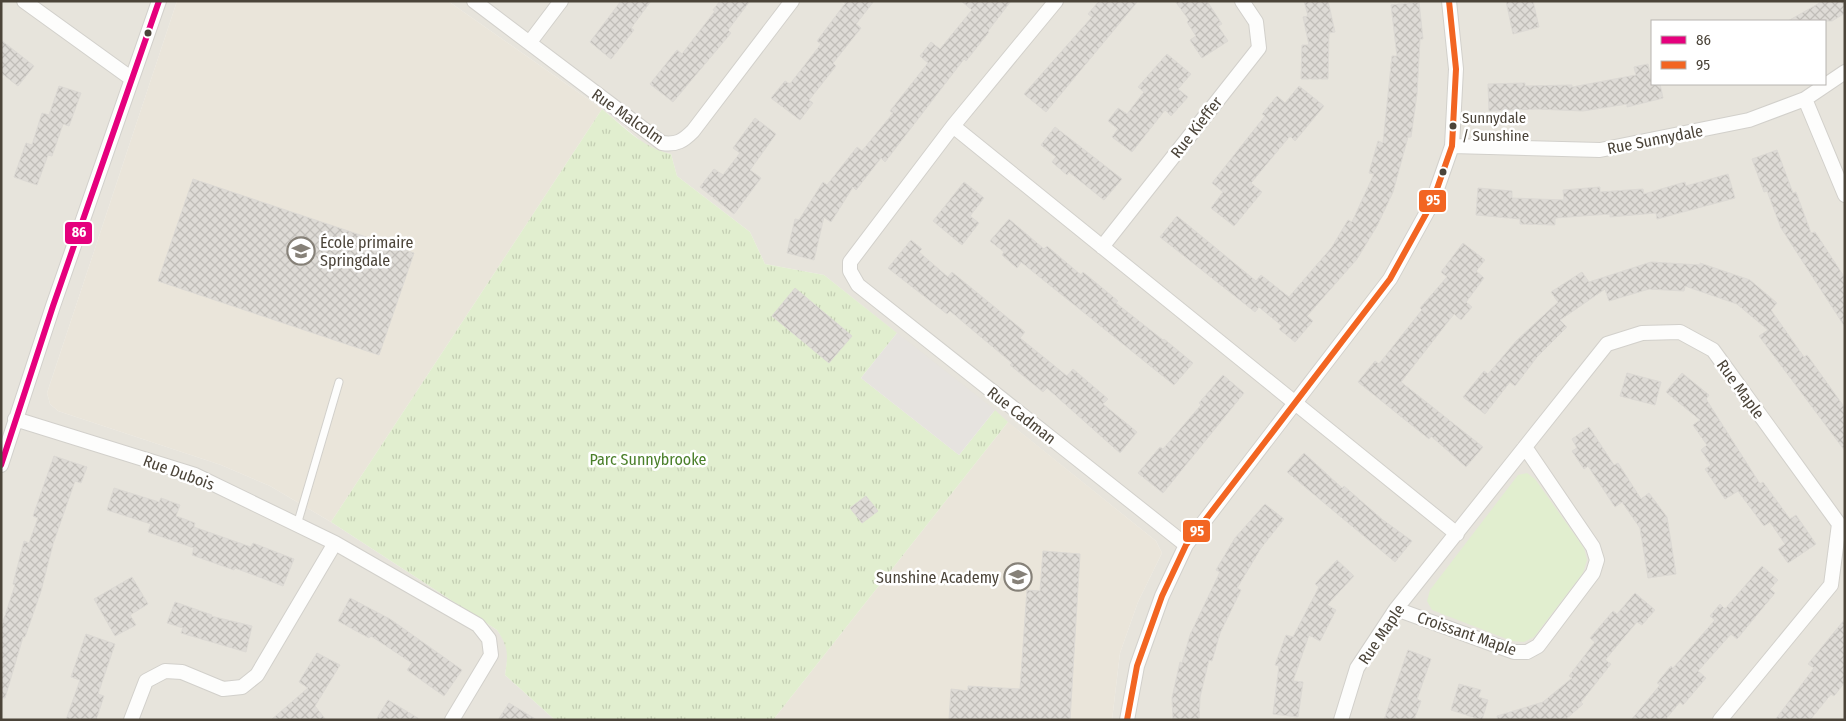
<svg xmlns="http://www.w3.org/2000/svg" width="1846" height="721" viewBox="0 0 1846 721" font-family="'Fira Sans Condensed',sans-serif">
<defs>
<pattern id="park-tufts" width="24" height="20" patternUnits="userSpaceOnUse" patternTransform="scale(1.25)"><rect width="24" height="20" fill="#e1eecf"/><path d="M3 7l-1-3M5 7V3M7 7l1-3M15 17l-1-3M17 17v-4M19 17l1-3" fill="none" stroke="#c3cdb2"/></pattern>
<pattern id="building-cross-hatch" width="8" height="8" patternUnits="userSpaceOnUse" patternTransform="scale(1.25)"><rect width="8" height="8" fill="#dedbd6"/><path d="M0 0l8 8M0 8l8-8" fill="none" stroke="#c0bdb8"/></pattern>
</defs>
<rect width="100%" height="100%" fill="#f4f2ee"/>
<path fill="#e7e4dc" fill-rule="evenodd" d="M1,1H177L47,393L50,404L58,411L221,465L270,486L331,522L497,630L506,643L508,655L505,675L555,720H1Z
M448,1H1845V720H1112L1120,653L1138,602L1162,553L1156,541L824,275L765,264L750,232L677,176L671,154L655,151L647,146L602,109ZM1652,21H1825V84H1652Z"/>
<path fill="#eae5da" d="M177,1H448L602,109L331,522L270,486L221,465L58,411L50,404L47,393Z
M1008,422L1156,541L1162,553L1138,602L1120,653L1112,720H773Z"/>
<path fill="#e1eecf" d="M1527,473L1535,479L1584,548L1587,560L1583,573L1534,637L1524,642L1512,641L1432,610L1427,601L1430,590L1518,475Z"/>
<path fill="url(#park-tufts)" d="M602,109C624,127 643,148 671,154L677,176L750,232L765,264L824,275L897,333L861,378L959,455L995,410L1008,422L773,720H555L505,675C508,654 509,648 497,630L331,522Z"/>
<path fill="#e6e3df" d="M897,333L995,410L959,455L861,378Z"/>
<path fill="url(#building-cross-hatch)" stroke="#dcd9d4" d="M621,1H651L631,28L634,30L611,59L590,42Z
M720,1H750L728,30L731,33L673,102L650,84L677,50L682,54L715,11L713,10Z
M847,1H874L856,24L861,28L833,63L836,66L809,100L813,103L800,120L771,98L785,81L790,84L821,44L817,41Z
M961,1H1011L988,31L989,32L966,61L964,59L885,162L881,158L856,190L853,187L831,222L824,217L814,260L787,253L795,219L799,220L823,182L827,185L857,147L862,151L893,113L890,111L928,63L920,56L931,42L940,49L972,10Z
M1099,1H1138L1046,112L1024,94L1092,17L1088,14Z
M1175,1H1207L1222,24L1218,26L1228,41L1202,58L1190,40L1196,36L1187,22L1189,20Z
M1304,1H1328L1335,32L1329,33L1328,79H1301L1302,45H1309L1303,17L1308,16Z
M1506,1H1533L1539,27L1513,34Z
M1823,1H1845V13L1832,21H1788Z
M1419,2L1423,39H1420L1417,94L1411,137H1408L1393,192L1377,226L1357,259L1307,316L1313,321L1295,342L1279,329L1282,326L1259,307L1255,312L1160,237L1177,216L1256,281L1261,275L1289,297L1332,247L1348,220L1352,222L1374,174L1369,173L1378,141L1383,143L1392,56H1397L1391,5Z
M1,40L34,66L18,86L1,73Z
M1167,54L1191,74L1178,89L1188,97L1171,116L1165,110L1132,152L1112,137L1118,129L1108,121L1118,108L1127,114L1144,92L1138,87Z
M1648,64L1652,84H1660L1663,98L1627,107V104L1583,111L1537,109L1489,111L1488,84L1525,83V86L1572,85V87L1636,75L1634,67Z
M59,86L81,93L69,126L63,124L52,156L48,155L37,185L14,177L26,143L32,145L42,113L49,115Z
M1299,86L1324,106L1295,141L1290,136L1251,183L1262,192L1234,226L1211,208L1223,192L1212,183L1265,116L1262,114L1277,96L1285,103Z
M755,118L776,134L750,170L761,178L734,214L700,187L714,169L723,175L740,153L733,148Z
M1055,127L1122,179L1104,200L1069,172L1067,175L1052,162L1056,157L1041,145Z
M1777,150L1793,193L1796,192L1811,233L1815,232L1845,278V327L1781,228L1767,191L1764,192L1752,159Z
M1728,174L1735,198L1657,219L1656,213L1610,217V214L1555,218V225L1520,224V219L1476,215L1478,188L1512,191V198L1564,200L1563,190L1600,187V192L1643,189L1644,194L1685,182L1686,186Z
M193,179L414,253L379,355L158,281Z
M964,182L984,198L970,216L979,223L962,245L933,221Z
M1009,219L1044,249L1047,246L1081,275L1083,272L1118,301L1116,303L1163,340L1164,339L1193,363L1174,385L1021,262L1017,268L1002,255L1004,252L990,241Z
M911,240L922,249L919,252L948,277L952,272L1025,332L1020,338L1067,376L1073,369L1108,399L1103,404L1137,432L1120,453L1047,388L1043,392L1010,365L1012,363L950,311L947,314L888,268Z
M1463,243L1485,260L1476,271L1484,278L1466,302L1472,307L1461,320L1454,314L1401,382L1483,447L1466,467L1431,436L1429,439L1358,382L1375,361L1379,364L1422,310L1420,308L1447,277L1441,272Z
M1651,262L1700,265V263L1750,280L1777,303L1771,310L1804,357L1807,355L1845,408V451L1759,336L1768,330L1737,304L1685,286L1684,291L1649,289L1609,301L1605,289L1560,320L1567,327L1537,357L1515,386L1510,382L1485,414L1463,397L1484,371L1488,374L1517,340L1558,302L1551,292L1582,272L1589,282Z
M795,288L852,336L829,363L772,316Z
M1627,373L1661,382L1655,405L1620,396Z
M1682,373L1709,395L1706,399L1760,484L1763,482L1790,519L1796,515L1816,544L1788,563L1778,549L1785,544L1770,522L1764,526L1738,491L1725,499L1705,469L1711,465L1701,450L1707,445L1693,425L1700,420L1666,392Z
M1223,375L1244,393L1163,493L1138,473L1160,447L1163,449L1201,405L1199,403Z
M1589,427L1614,465L1618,463L1641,499L1649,493L1667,517L1676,574L1648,578L1640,528L1622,502L1615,507L1588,466L1584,469L1572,451L1577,448L1572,439Z
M1304,453L1342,488L1344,486L1383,520L1412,541L1395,562L1287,472Z
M54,456L87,467L81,483L75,481L53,544L41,591L25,637H23L5,698H1V628L15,585L13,584L24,541L29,543L38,518L33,516Z
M114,488L159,502L161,498L180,505L176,516L195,523L194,527L251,547L253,543L294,559L283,586L235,568L234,570L192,555L194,548L148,532L151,524L107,510Z
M866,496L878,511L862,523L850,508Z
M1265,504L1284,519L1261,548L1237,588L1241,590L1220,633L1212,661L1209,660L1200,697L1199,720H1173L1172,698L1180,662L1182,663L1190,635L1220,572L1216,570L1235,538Z
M1043,551L1080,554L1070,720H949L951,689L968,691V686L1020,689L1027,590L1040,591Z
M1337,560L1354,576L1327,605L1336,610L1320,641L1309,635L1293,681L1303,682L1298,717L1273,714L1279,666L1275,665L1286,635L1293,637L1319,587L1315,584Z
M1762,566L1778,580L1770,589L1775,593L1737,639L1731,634L1698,671L1706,678L1683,705L1680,702L1665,720H1631L1660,685L1657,683L1671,666L1673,668L1715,620L1710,616L1720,604L1725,609Z
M132,577L148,604L130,615L136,625L115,636L94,599Z
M1635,593L1655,610L1642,625L1637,622L1605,660L1611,664L1581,702L1583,704L1565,720H1498L1497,716L1543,702L1572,678L1569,676L1595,642L1590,638L1613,611L1617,614Z
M350,598L390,619L462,670L444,696L407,670L412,663L371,636L369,638L338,621Z
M175,602L212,615L211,616L252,626L246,652L181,633L183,628L167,623Z
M1845,619V682L1834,696L1831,694L1810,720H1775L1814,668L1808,664Z
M86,634L115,644L98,694L104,696L96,720H66L80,680L71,677Z
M1408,650L1431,659L1417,699L1421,701L1414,720H1384Z
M317,653L340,665L315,706L326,720H271L308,688L299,682Z
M1459,684L1481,690L1478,697L1488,700L1482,720L1451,710Z
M388,700L421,720H376Z
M509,703L537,720H498Z"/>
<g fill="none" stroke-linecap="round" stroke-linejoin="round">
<g stroke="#d2d0cb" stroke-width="9">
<path id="service" d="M297,525L339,382"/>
</g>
<g stroke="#d2d0cb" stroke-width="16">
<path id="minor" d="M24,1L132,79
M474,1L662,143C677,145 683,141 693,131L792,1
M1056,1L953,126L850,262V271L858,285L1186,545
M530,42L561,1
M1805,99L1845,195
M953,126L1457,534
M1452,146L1600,150L1749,120L1805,99L1845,72
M1102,247L1259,48L1256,22L1242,1
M15,419L195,475L335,543L478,625L489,639L491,655L452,720
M1,465L53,306L159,1
M1396,609L1514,652H1527L1538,646L1593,573L1597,560L1593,547L1525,447
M131,720L146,681L165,671L182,672L223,689L242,687L257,675L335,543
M1127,720L1137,666L1162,596L1186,545L1390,279L1432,203L1452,146L1456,69L1449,1
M1341,720L1357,668L1396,609L1607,344L1642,333L1680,332L1713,350L1839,524L1831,585L1720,720"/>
</g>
<use href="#service" stroke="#fdfdfc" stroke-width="7"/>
<use href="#minor" stroke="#fdfdfc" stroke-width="14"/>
<g stroke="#fff" stroke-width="10">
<path id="bus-1" d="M1,465L53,306L159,1"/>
</g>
<g stroke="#fff" stroke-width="10">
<path id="bus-2" d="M1127,720L1137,666L1162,596L1186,545L1390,279L1432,203L1452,146L1456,69L1449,1"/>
</g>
<use href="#bus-1" stroke="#e5007d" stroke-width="6"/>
<use href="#bus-2" stroke="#f26522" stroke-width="6"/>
</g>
<defs>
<g id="school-ring" transform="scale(1.4375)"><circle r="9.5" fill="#fff" stroke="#868178" stroke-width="1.5"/><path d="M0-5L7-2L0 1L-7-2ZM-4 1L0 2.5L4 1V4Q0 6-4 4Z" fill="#868178"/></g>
</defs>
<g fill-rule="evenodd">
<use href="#school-ring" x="301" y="251"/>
<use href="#school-ring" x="1018" y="577"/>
</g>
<g fill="#4b4439" stroke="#fff" stroke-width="2">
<circle cx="148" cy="33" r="4.5"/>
<circle cx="1453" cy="126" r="4.5"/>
<circle cx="1443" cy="172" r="4.5"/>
</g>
<g text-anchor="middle" stroke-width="5" stroke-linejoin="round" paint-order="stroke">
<g font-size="15" fill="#4b4439" stroke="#fff" text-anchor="start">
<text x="1462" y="123">Sunnydale<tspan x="1462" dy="18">/ Sunshine</tspan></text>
</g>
<g font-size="16" fill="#4b4439" stroke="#fff">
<text transform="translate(628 116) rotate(35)" y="6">Rue Malcolm</text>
<text transform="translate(1196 127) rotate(-52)" y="6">Rue Kieffer</text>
<text transform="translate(1655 139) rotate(-11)" y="6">Rue Sunnydale</text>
<text transform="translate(1741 389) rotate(54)" y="6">Rue Maple</text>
<text transform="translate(1022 415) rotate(38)" y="6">Rue Cadman</text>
<text transform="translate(179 472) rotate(20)" y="6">Rue Dubois</text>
<text transform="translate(1467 633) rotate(19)" y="6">Croissant Maple</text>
<text transform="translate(1381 634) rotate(-56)" y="6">Rue Maple</text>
</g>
<g font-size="16" fill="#4b4439" stroke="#fff" text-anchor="start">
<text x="320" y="248">École primaire<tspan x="320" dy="18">Springdale</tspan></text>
<text x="999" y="583" text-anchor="end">Sunshine Academy</text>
</g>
<g font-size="16" fill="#4a7f2a" stroke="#fff">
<text x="648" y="465">Parc Sunnybrooke</text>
</g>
</g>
<g stroke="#fff" stroke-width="2">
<rect x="1418" y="189" width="29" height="24" rx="5" fill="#f26522"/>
<rect x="64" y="221" width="29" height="24" rx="5" fill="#e5007d"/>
<rect x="1182" y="519" width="29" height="24" rx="5" fill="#f26522"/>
</g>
<g font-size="14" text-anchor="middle" font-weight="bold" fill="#fff">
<text x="1433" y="205">95</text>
<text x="79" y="237">86</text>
<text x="1197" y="536">95</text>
</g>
<rect width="1846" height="721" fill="none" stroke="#4b4439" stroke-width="5"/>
<rect x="1651" y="20" width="175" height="65" fill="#ffffff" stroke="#b7b4b0"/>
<rect x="1661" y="36" width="25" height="8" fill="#e5007d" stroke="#b7b4b0"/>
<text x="1696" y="45" font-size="15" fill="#4b4439">86</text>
<rect x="1661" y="61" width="25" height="8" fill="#f26522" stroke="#b7b4b0"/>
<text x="1696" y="70" font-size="15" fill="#4b4439">95</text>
</svg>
